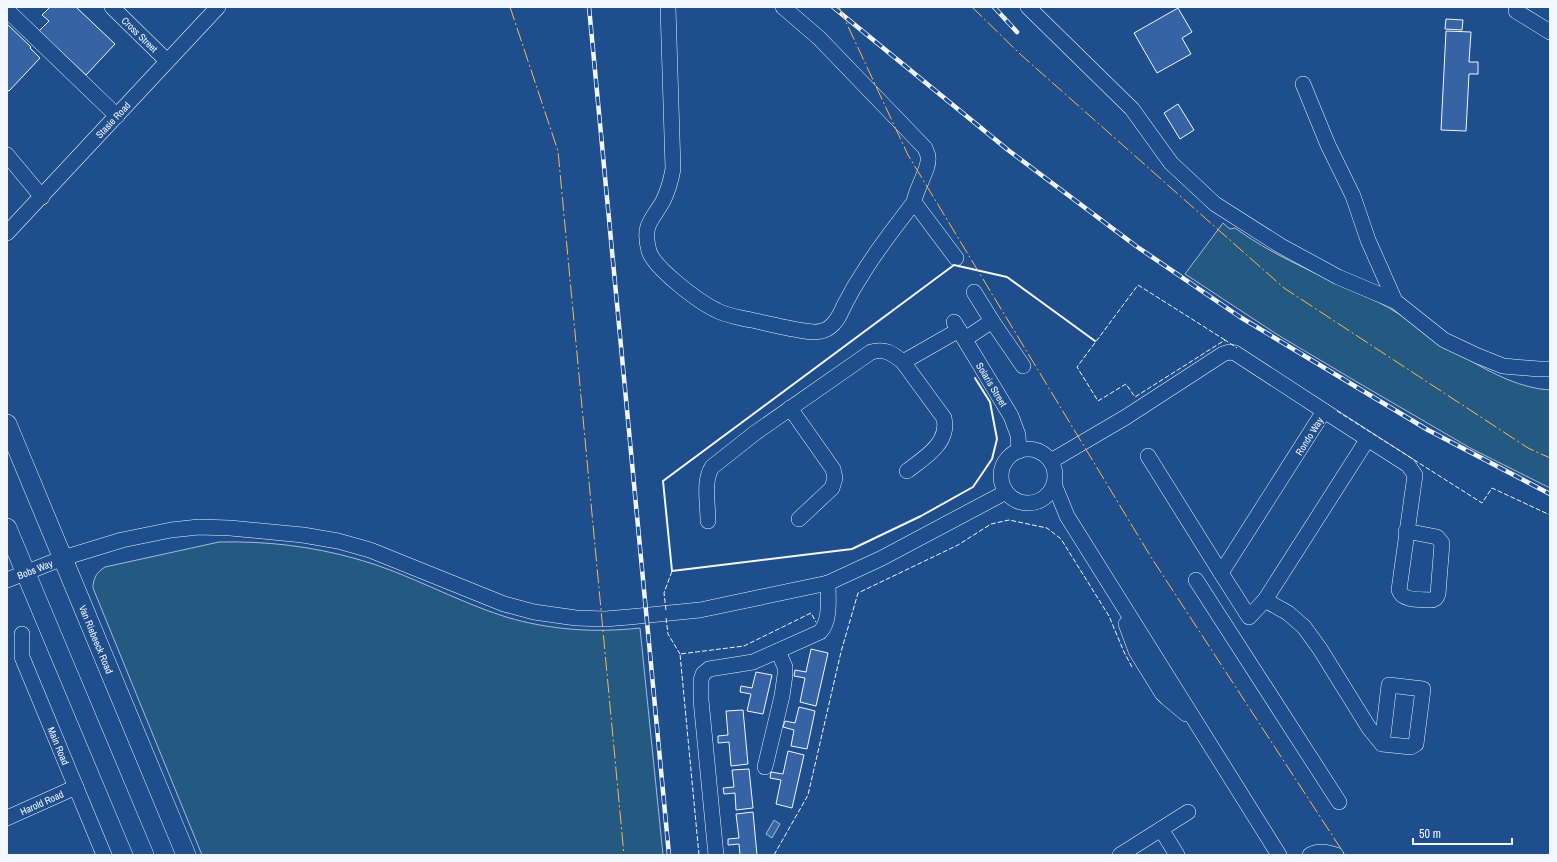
<svg xmlns="http://www.w3.org/2000/svg" width="1557" height="862" viewBox="0 0 1557 862" font-family="'Archivo Narrow',sans-serif">
<rect width="100%" height="100%" fill="#1f4e8c"/>
<path fill="#245a82" stroke="#a8bbd7" d="M1223,223L1230,229L1235,228C1269,253 1309,270 1347,288C1361,295 1376,300 1389,308C1435,335 1495,387 1550,390V488L1472,449L1357,382L1278,335L1185,274Z
M219,542C266,541 311,546 357,559C408,573 455,601 506,617C550,630 595,633 640,628L663,855H202L93,588C93,578 97,572 105,567Z"/>
<path fill="#3b69a3" stroke="#a8bbd7" d="M774,820L780,824L772,838L766,834Z"/>
<path fill="#3563a3" stroke="#f2f6ff" d="M50,7H76L115,44L86,75L39,31L49,21L42,15Z
M1178,8L1192,32L1182,38L1191,54L1157,73L1134,33Z
M1446,19L1463,20L1462,30L1445,29Z
M7,24L31,47L30,48L40,58L9,91L7,90Z
M1446,31L1471,32L1469,62H1478V74H1469L1466,131L1441,130Z
M1178,104L1194,130L1180,139L1164,113Z
M811,649L828,653L816,706L800,702L805,678L794,676L795,670L806,672Z
M756,672L772,675L763,714L747,711L751,694L740,692L741,686L752,688Z
M799,707L815,711L807,749L791,746L794,730L783,727L785,721L795,723Z
M743,710L748,764L731,766L729,742L718,743V736L728,735L726,711Z
M788,751L804,755L792,808L776,804L781,780L770,778L771,772L783,774Z
M749,769L753,808L736,810L735,793L724,794L723,788L734,787L732,770Z
M753,812L757,855H740L739,844L728,845V839L739,838L736,814Z"/>
<g fill="none" stroke-linecap="round" stroke-linejoin="round">
<g stroke="#f2f6ff" stroke-width="16">
<g id="minor">
<path id="s1" d="M112,7L167,61"/>
<path d="M668,7L673,169C671,180 668,191 663,201C652,221 642,224 649,251C654,268 699,302 716,310C726,316 739,317 751,320C771,324 792,330 813,332C819,332 825,331 830,327C839,320 841,311 846,302C851,292 857,282 863,273C878,248 897,225 914,202"/>
<path d="M783,7L819,38L925,148C926,151 928,154 928,157C930,168 916,188 914,202L956,258"/>
<path d="M1028,7L1132,109L1171,163L1215,204L1281,246L1338,277L1395,301L1444,340L1478,356L1503,366L1539,369H1550"/>
<path d="M7,10L117,116"/>
<path d="M1516,11L1550,32"/>
<path d="M1303,84L1328,145L1353,196L1368,240L1395,301"/>
<path d="M7,155L42,197"/>
<path id="s2" d="M7,233L218,7"/>
<path d="M974,292L992,321"/>
<path id="s3" d="M954,322L1011,416L1018,435L1019,451"/>
<path d="M965,339L992,321L1023,366"/>
<path d="M903,362L944,418C950,443 924,458 907,471"/>
<path d="M790,408L833,469L835,478L832,488L799,519"/>
<path d="M1324,411L1408,465L1415,475L1399,590C1403,602 1421,599 1432,600L1436,598L1438,594L1442,543L1437,537L1406,531"/>
<circle cx="1028" cy="476" r="27"/>
<path d="M1051,461L1126,417L1223,354L1229,352L1235,353L1324,411L1221,573L1148,456"/>
<path d="M1054,484L1067,516L1279,855"/>
<path d="M708,521C708,504 703,481 712,467L755,433L871,352C885,348 892,353 903,362L959,330"/>
<path d="M1221,573L1249,617L1265,600L1367,440"/>
<path id="s4" d="M7,580L63,558L122,540L171,530L199,527L230,528L303,535L338,541L370,550L504,604L534,612L576,618L605,619L629,617L700,610L828,583L882,558L1006,492"/>
<path d="M1196,580L1339,802"/>
<path d="M1265,600L1288,613L1304,627L1320,649L1369,728L1382,744L1411,747L1416,744L1423,689L1389,685L1382,744"/>
<path d="M1126,624L1136,651L1162,693L1167,698L1186,714"/>
<path id="s5" d="M22,634V657L104,855"/>
<path d="M765,767L782,696L785,675V667L778,651"/>
<path id="s6" d="M7,818L76,787"/>
<path d="M1161,829L1177,855"/>
<path d="M716,855L701,700V680L703,674L709,669L753,662L820,632C831,621 828,598 828,583"/>
<path d="M1120,855L1188,812"/>
<path d="M1310,855C1319,850 1326,852 1336,855"/>
</g>
</g>
<g stroke="#f2f6ff" stroke-width="20">
<g id="major">
<path id="s7" d="M7,424L186,855"/>
<path d="M7,528L144,855"/>
</g>
</g>
<use href="#minor" stroke="#1f4e8c" stroke-width="15"/>
<use href="#major" stroke="#1f4e8c" stroke-width="19"/>
<g stroke="#f2f6ff" stroke-width="4.5">
<path id="rail" d="M589,7L669,855
M833,7L1008,150L1136,246L1240,317L1428,430L1550,494
M994,7L1017,32"/>
</g>
<use href="#rail" stroke="#1f4e8c" stroke-width="3" stroke-dasharray="9" stroke-linecap="butt"/>
<path stroke="#f2f6ff" stroke-width="1" stroke-dasharray="5 2" stroke-linecap="butt" d="M1225,340L1138,285L1077,367L1098,401L1126,384L1135,397L1225,340L1237,348
M1337,411L1482,503L1492,488L1550,515
M666,610L664,593L672,571
M666,618L668,634L680,654
M699,855L680,654L744,646L811,613L816,622
M774,855L808,795L841,652L858,593L958,545L991,524L1009,520L1047,528L1061,539L1109,616L1124,652L1133,669"/>
<path stroke="#f2f6ff" stroke-width="2" d="M975,378L990,402L997,439L992,459L973,487L921,516L852,549L672,571L663,481L954,265L1007,277L1095,341"/>
<path stroke="#ffb74d" stroke-width="1" stroke-dasharray="14 3 2 3" stroke-linecap="butt" d="M510,7L558,151L624,855
M839,7L908,155L1151,557L1345,855
M972,7L1020,54L1284,288L1528,448L1550,458"/>
</g>
<g text-anchor="middle" stroke-width="3" stroke-linejoin="round" paint-order="stroke">
<g font-size="10" fill="#f2f6ff" stroke="#1f4e8c">
<text dy="4" stroke="none"><textPath href="#s1" startOffset="39">Cross Street</textPath></text>
<text dy="4" stroke="none"><textPath href="#s2" startOffset="155">Stasie Road</textPath></text>
<text dy="4" stroke="none"><textPath href="#s3" startOffset="73">Solaris Street</textPath></text>
<text transform="translate(1309 436) rotate(-58)" y="4">Rondo Way</text>
<text dy="4" stroke="none"><textPath href="#s4" startOffset="30">Bobs Way</textPath></text>
<text dy="4" stroke="none"><textPath href="#s7" startOffset="233">Van Riebeeck Road</textPath></text>
<text dy="4" stroke="none"><textPath href="#s5" startOffset="119">Main Road</textPath></text>
<text dy="4" stroke="none"><textPath href="#s6" startOffset="38">Harold Road</textPath></text>
</g>
</g>
<rect width="1557" height="862" fill="none" stroke="#f2f6ff" stroke-width="16"/>
<path d="M1413 838v6h99v-6" fill="none" stroke="#f2f6ff" stroke-width="2"/>
<text x="1419" y="838" font-size="12" fill="#f2f6ff" stroke="#1f4e8c" stroke-width="3" paint-order="stroke">50 m</text>
</svg>
